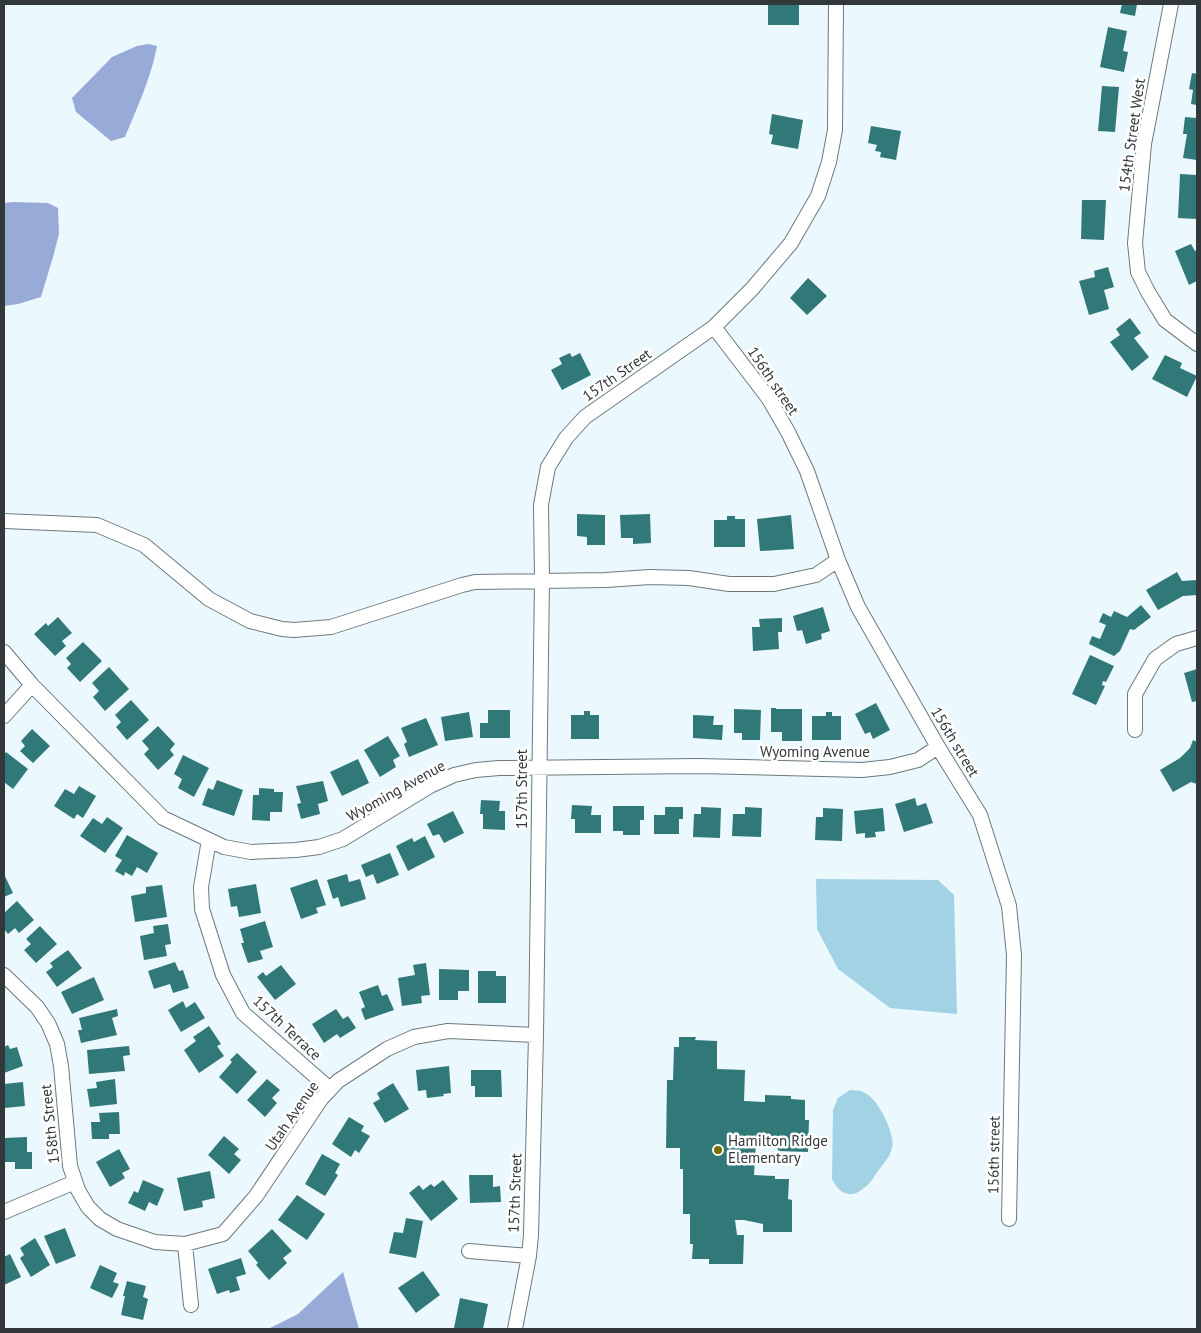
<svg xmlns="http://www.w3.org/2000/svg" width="1201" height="1333" viewBox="0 0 1201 1333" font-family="'PT Sans',sans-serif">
<rect width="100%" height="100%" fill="#ebf9fe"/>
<path fill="#a2d2e3" d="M816,879L938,880L954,895L957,1014L890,1008L838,969L817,929Z
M850,1090C864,1090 870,1094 878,1106C884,1115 890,1127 892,1138C895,1152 885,1162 877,1172C874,1177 870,1184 865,1187C851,1200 839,1194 832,1179L833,1110L838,1098Z"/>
<path fill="#98aad8" d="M148,44L157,46C151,78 137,108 125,137L111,141L76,112L72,98L112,57L137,46Z
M13,202L48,203L58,208L59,234L53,257L41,297L18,304L4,306V203Z
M343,1272L359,1329H268L298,1314Z"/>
<path fill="#317879" d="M768,4H799V25H768Z
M1122,4H1137L1135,16L1120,13Z
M1108,27L1127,31L1123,51L1128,52L1124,72L1100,67Z
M1192,73L1197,74V105L1191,104L1193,90L1189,89Z
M1102,86L1119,87L1115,132L1098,131Z
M772,114L803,120L798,149L771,144L773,135L769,134Z
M1185,117L1197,118V160L1183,158L1187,134H1183Z
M871,126L901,131L896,160L880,157L881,152L875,151L877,145L868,143Z
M1180,174L1197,175V219L1178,218Z
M1082,200H1106L1104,240L1081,239Z
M1191,244L1195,251L1197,250V281L1189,285L1175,251Z
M1108,267L1114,287L1104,290L1109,309L1089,315L1079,281L1095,277L1094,271Z
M808,278L827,296L807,315L790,298Z
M1130,318L1141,333L1134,338L1149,357L1132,371L1110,342L1120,335L1116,329Z
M570,353L572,357L580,353L591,375L562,390L551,370L562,364L559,358Z
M1165,355L1182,363L1180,368L1197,376L1187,397L1152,379Z
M577,514L605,515V545H587V537L577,536Z
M650,514L651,543L633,544V538H621L620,515Z
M791,515L794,549L760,551L757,519Z
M727,516H735V519H745V547H714V520H727Z
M1177,572L1182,581L1197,580V595L1183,596L1158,610L1146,590Z
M1141,605L1151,617L1134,630L1130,629L1120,651L1114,656L1089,644L1092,636L1100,639L1106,625L1099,622L1103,613L1111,617L1114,611L1127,617Z
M823,607L830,631L821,634L822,639L806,644L802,630L797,631L793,616Z
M58,617L72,633L62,641L66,646L55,656L34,634L46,623L48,626Z
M782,618V632H778L779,649L753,651L752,627H760L759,619Z
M83,642L102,661L80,682L67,668L71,664L66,658Z
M1090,655L1114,666L1106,682L1103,681L1102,685L1105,686L1096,705L1072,694Z
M109,667L129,689L105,711L93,697L99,691L92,683Z
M1197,669V701L1192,702L1184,673Z
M131,700L149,720L127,740L116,727L121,722L115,715Z
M876,703L890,730L873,739L870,732L865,734L855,714Z
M771,708H776V709H802V741H782V732H771Z
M734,709L761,710L760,740H742V733H734Z
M488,710H510V738H480V723H488Z
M584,711H590V715H599V739H571V715H584Z
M469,712L473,737L445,741L441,717Z
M826,712H832V716H841V740H812V716H826Z
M693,715L714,716L713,725H723L722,740L693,738Z
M426,718L438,745L409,757L404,744L407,742L401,728Z
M158,726L175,744L170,750L174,755L158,770L144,754L149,749L142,741Z
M32,729L50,746L33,763L20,751L25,746L21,741Z
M388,736L400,756L393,760L396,767L380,777L364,750Z
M1193,740L1197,742V784L1191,782L1173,792L1160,770L1180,758L1190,748Z
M6,752L28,769L13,789L4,782V755Z
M183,755L209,768L194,797L178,788L182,779L174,774Z
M358,759L369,783L342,796L330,772Z
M217,780L243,790L234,816L202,805L208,788L213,790Z
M323,781L328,801L318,804L320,814L301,819L297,804L301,803L296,786Z
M79,786L96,796L83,818L77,814L74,819L54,806L65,789L74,794Z
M259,788L274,789V792H283L282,812H270V821L252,820L253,795H259Z
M915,798L917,806L926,803L933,823L904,832L895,804Z
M481,800L500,801L499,811H505V830L483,829V814H480Z
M572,805L592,806L591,815H601V833H575V819H571Z
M613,806H644V820H640V835H623V831H613Z
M665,807H683V819H679V834H654V815H665Z
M701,807L721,808L720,838L693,837L694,814H701Z
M745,807L762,808L761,837L732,836L733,814H745Z
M823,808L843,809L842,841L815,840L816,817H823Z
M883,808L885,831L875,832L876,837L865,838V833L856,834L854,811Z
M453,811L464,833L444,843L439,834L433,836L427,824Z
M107,817L123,828L105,853L80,836L93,818L102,824Z
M127,835L158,853L147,873L137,867L132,876L125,872L124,876L115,871L122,860L115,856Z
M425,836L435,857L408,871L396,846L412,838L414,842Z
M390,853L399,875L377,884L373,874L366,877L361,865Z
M4,874L13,893L4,897Z
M347,874L349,882L360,879L366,899L341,907L338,897L333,899L327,880Z
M317,879L326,905L316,908L318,913L301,919L290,888Z
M256,884L261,913L239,917L237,906L231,907L228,889Z
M162,885L167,917L135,922L131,896L146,893V887Z
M17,901L34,920L19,933L15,928L8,934L4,929V913Z
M265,921L273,947L260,951L263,959L248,963L241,943H244L240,929Z
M168,924L171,944L165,945L167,956L144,960L140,936L154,933L153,926Z
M40,926L57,944L36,963L24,950L31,944L26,939Z
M68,950L82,968L57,987L46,972L53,967L50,963Z
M175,962L179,971L183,970L189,988L173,993L170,984L154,989L148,971Z
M426,963L430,995L421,996L422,1003L402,1006L398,978L415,975L413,965Z
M281,965L296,984L275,1000L257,977L263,972L266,976Z
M439,969L469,970V991H458V1000H439Z
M478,971H496V976H506V1003H478Z
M94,977L104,1000L72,1014L61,992Z
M378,985L382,996L387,994L394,1010L365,1020L361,1009L365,1007L359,992Z
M183,1001L186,1008L195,1002L205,1018L181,1032L168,1010Z
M117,1009L118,1016L112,1018L117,1035L81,1043L78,1030H82L79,1018Z
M336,1009L343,1019L348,1016L356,1028L340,1038L337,1034L324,1043L312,1024Z
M209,1026L221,1044L217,1046L224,1056L199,1073L184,1050L196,1041L193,1037Z
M679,1037H696L695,1040L717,1041V1069L745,1070L744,1101L765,1102V1095L791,1096V1099L805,1100V1120H809L808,1152L778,1151L777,1145L756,1141L754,1175L775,1176V1179H789L788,1199L792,1200V1232H763V1224L744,1220H735L737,1235H744L743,1264H709V1259H692L693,1244H690V1214H683V1169H680V1148H666L667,1080H673L674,1047H679Z
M8,1045L10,1049L17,1047L23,1066L4,1073V1047Z
M129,1046L130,1055L123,1056L125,1071L89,1074L87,1050Z
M237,1053L257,1072L237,1094L219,1077L232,1062L230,1060Z
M449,1066L451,1093L443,1094L444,1096L427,1098L426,1090L418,1091L416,1070Z
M471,1070H501L502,1097H475V1086H471Z
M115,1079L117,1104L90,1107L87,1089L97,1088L96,1082Z
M267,1079L280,1090L272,1098L277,1103L265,1117L247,1100Z
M23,1082L25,1106L4,1108V1084Z
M393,1083L409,1109L385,1123L373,1103L380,1099L377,1093Z
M119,1112L120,1134H109V1139H92L91,1122H100L99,1113Z
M349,1117L364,1126L361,1131L370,1136L359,1153L355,1150L351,1157L332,1144Z
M224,1136L239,1149L234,1154L241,1160L229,1174L208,1155Z
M27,1137V1152H32V1169H15V1162H4V1138Z
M119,1149L130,1169L122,1173L125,1178L110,1187L96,1162Z
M322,1154L340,1164L335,1173L338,1175L325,1196L305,1184Z
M210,1171L215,1198L202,1201L203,1207L184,1211L177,1178Z
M469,1175H493V1187L500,1186L501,1202L470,1203Z
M143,1180L164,1189L157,1206L149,1202L145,1211L128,1203L134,1191L138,1193Z
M443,1180L458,1199L431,1221L409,1193L419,1185L423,1190L431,1184L434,1187Z
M297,1195L325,1214L307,1240L278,1220Z
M406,1218L423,1221L416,1258L389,1253L394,1232L403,1233Z
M65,1228L76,1256L56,1264L44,1236Z
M272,1229L292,1251L283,1258L287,1263L269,1280L256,1265L258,1263L248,1251Z
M35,1238L50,1265L31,1277L20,1258L24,1255L20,1248Z
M10,1254L21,1277L4,1285V1257Z
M241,1258L246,1274L236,1277L240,1290L230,1293L229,1290L217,1294L208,1269Z
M100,1265L117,1273L113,1282L119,1284L112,1298L90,1288Z
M423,1271L440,1295L416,1313L398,1288Z
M127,1281L146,1286L143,1297L148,1299L143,1320L121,1315L125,1296H123Z
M460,1298L488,1304L483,1329L454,1328Z"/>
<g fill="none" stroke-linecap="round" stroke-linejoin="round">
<g stroke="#6d797d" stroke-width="16">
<path id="street" d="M1171,4L1144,144L1135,243L1138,272L1148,292L1165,320L1197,344
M714,327L769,399L788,432L807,471L838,560L858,607L938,747L980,815L1009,906L1014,955L1009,1219
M4,521L97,525L144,545L209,599L250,621L282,629L294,630L331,627L462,585L475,582L606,580L650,577L689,578L729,584H774L816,575L838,560
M4,652L32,685L163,818L224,847L251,852L296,850L319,847L343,839L430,786L454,775L476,770L499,768L699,766L862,770L890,767L918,760L938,747
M4,716L32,685
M1135,730V694L1155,659L1176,644L1197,638
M209,840L201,887L202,909L223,975L243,1013L330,1089
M4,975L37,1007L48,1023L57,1044L61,1066L70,1166L78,1190L88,1207L100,1219L117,1229L155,1242L185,1244L223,1234L256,1196L321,1099L338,1081L387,1049L414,1037L448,1031L536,1035
M4,1212L75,1182
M185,1244L191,1305
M469,1251L529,1256
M515,1329L529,1256L531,1235L536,1035L542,580L541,505L548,467L566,438L585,417L714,327L752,289L791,243L818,196L829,162L835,130L836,4"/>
</g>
<use href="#street" stroke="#fff" stroke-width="14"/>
</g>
<circle fill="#786c05" stroke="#fff" stroke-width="2" cx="718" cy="1150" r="5"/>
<g text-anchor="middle" stroke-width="5" stroke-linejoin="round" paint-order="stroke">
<g font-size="15" fill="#33383a" stroke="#fff">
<text transform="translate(1132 135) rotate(-82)" y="5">154th Street West</text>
<text transform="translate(617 375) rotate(-35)" y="5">157th Street</text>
<text transform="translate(773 381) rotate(56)" y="5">156th street</text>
<text transform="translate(955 742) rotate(59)" y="5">156th street</text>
<text x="815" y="757">Wyoming Avenue</text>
<text transform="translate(522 789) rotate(-90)" y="5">157th Street</text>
<text transform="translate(396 791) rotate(-29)" y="5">Wyoming Avenue</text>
<text transform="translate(287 1028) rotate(43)" y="5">157th Terrace</text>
<text transform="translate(292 1116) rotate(-55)" y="5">Utah Avenue</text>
<text transform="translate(50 1124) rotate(-96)" y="5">158th Street</text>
<text transform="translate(994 1155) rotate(-89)" y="5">156th street</text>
<text transform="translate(515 1193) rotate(-88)" y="5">157th Street</text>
</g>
<g font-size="15" fill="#33383a" stroke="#fff" text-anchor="start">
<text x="728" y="1146">Hamilton Ridge<tspan x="728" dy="17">Elementary</tspan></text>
</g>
</g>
<rect width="1201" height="1333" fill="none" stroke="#33383a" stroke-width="10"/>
</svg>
